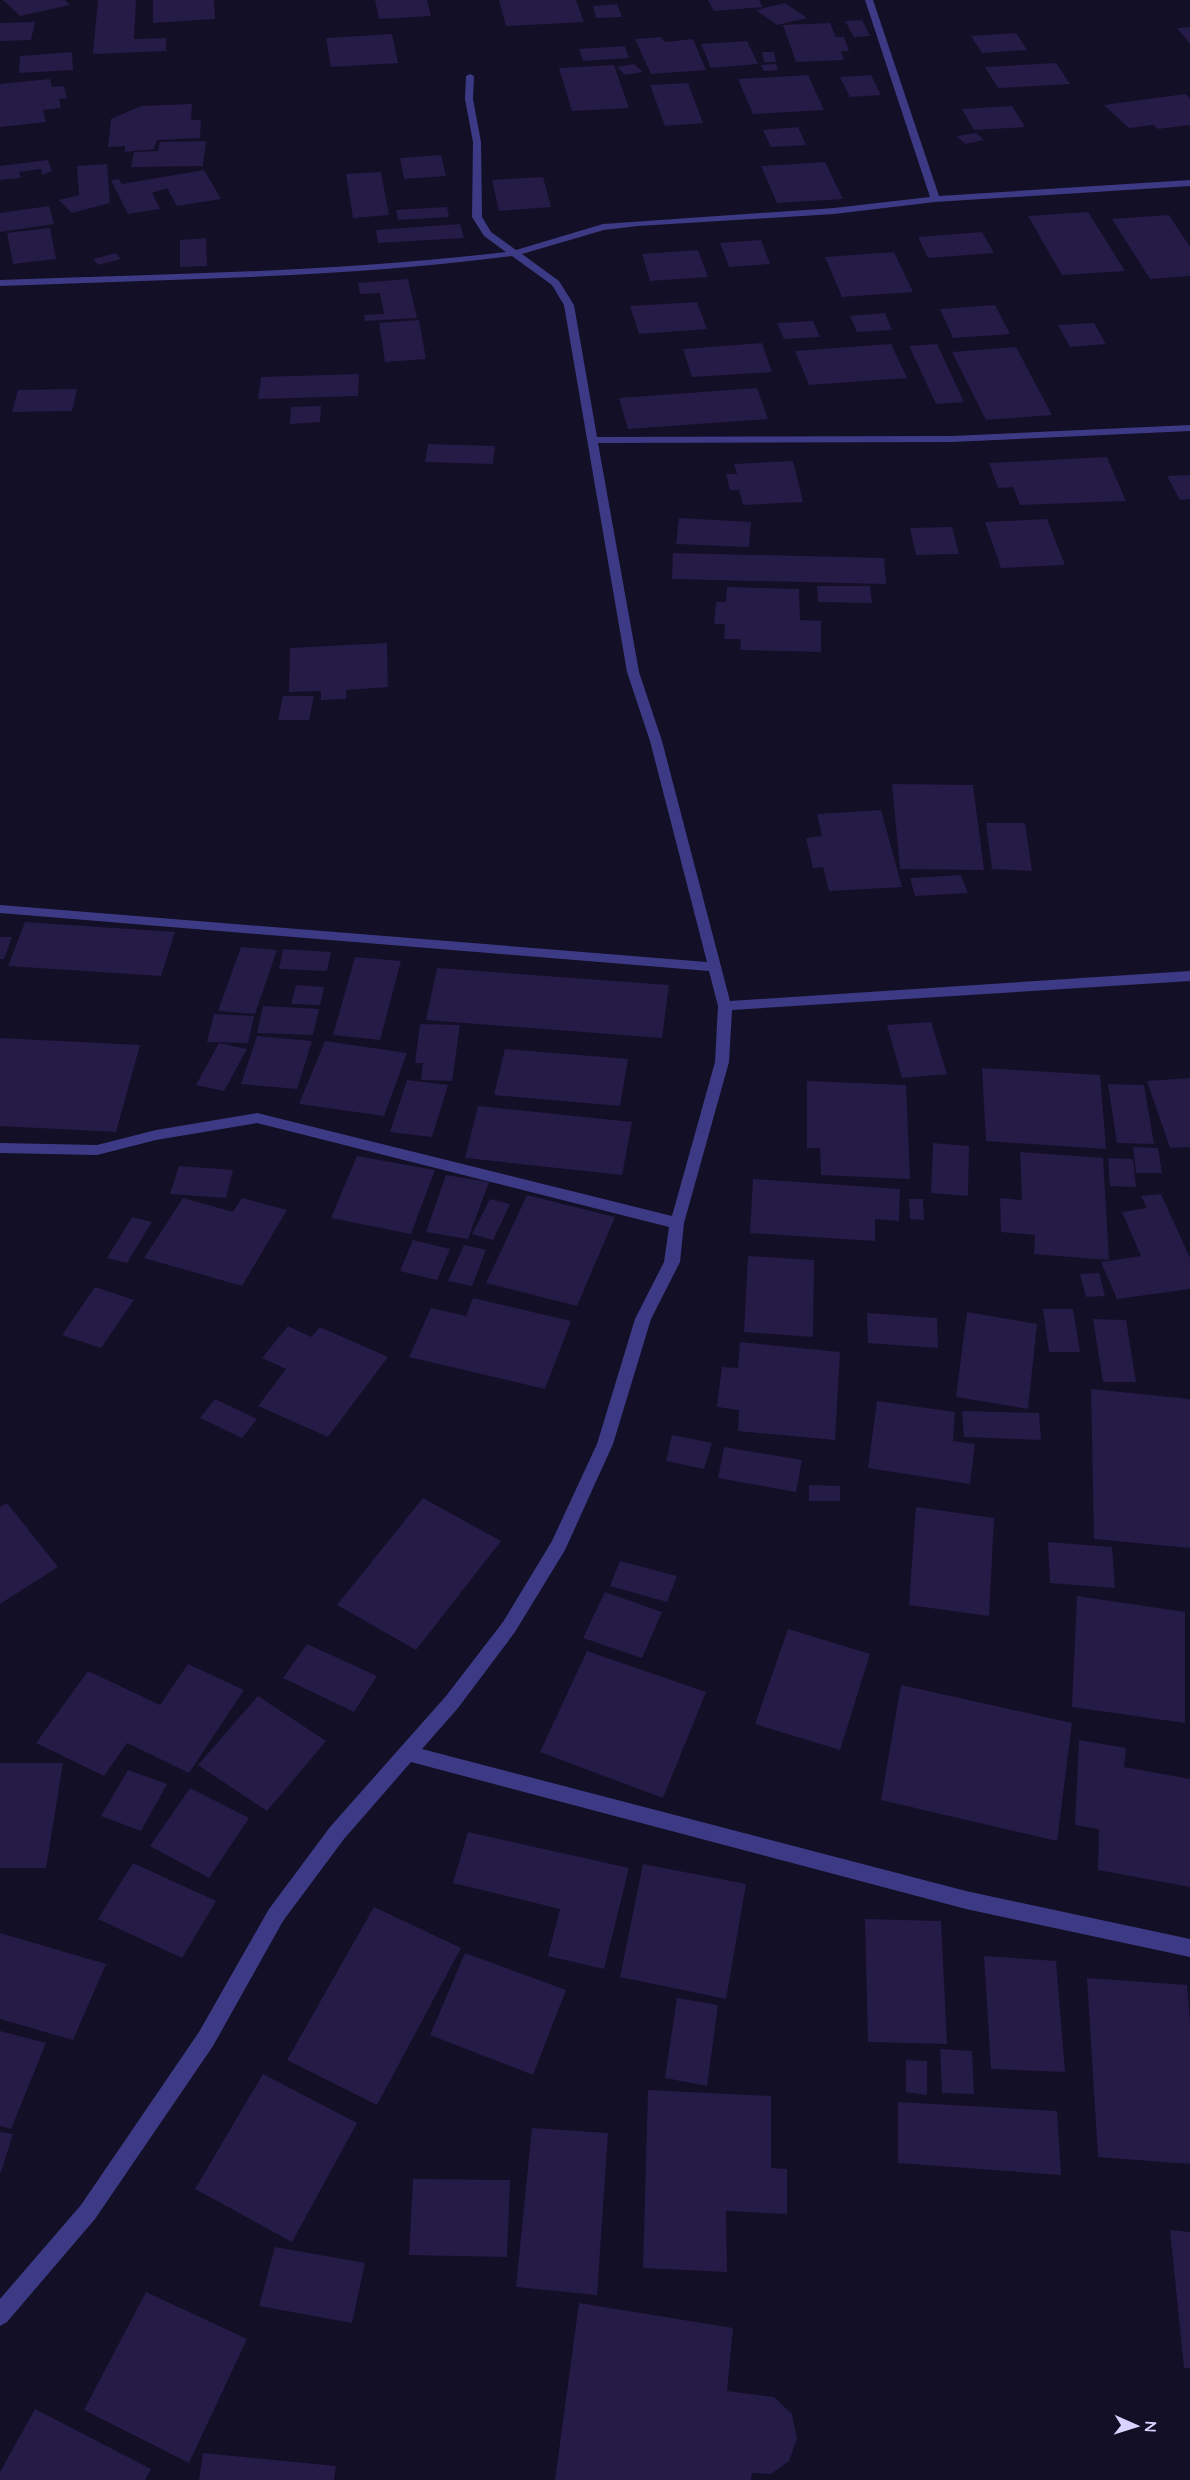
<svg xmlns="http://www.w3.org/2000/svg" width="1190" height="2480" viewBox="0 0 1190 2480" font-family="Quicksand,sans-serif">
<rect width="100%" height="100%" fill="#130f26"/>
<path fill="#241b47" d="M3,0H65L70,5L20,16Z
M98,0H136L134,39L166,38V51L93,54Z
M153,0H214L215,19L153,23Z
M375,0H427L431,16L379,19Z
M499,0H576L584,22L506,26Z
M708,0H759L763,7L714,11Z
M785,3L807,18L777,25L756,10Z
M617,4L622,17L596,18L593,6Z
M862,20L870,36L854,37L845,21Z
M35,22L31,40L0,41V23Z
M830,23L836,37H844L849,51H841L844,60L796,62L783,25Z
M1190,27V44L1177,28Z
M1016,33L1027,50L982,53L971,36Z
M392,34L398,63L331,67L326,38Z
M661,37L665,42L693,39L706,70L651,74L635,39Z
M747,41L758,64L711,68L701,44Z
M625,46L629,58L583,61L579,49Z
M72,52L73,70L19,73L20,56Z
M762,52H774L776,62H764Z
M1056,63L1070,84L998,88L985,67Z
M634,64L643,72L625,75L617,67Z
M776,64L778,70L764,71L761,65Z
M614,65L629,108L572,111L559,68Z
M808,75L824,110L753,114L738,79Z
M871,75L881,95L850,97L840,77Z
M50,79L52,87L64,86L67,98L59,99L61,108L43,110L46,122L0,127V84Z
M688,83L703,123L665,126L650,85Z
M1185,94L1190,98V125L1158,129L1153,125L1129,128L1104,105Z
M192,104L191,120H201L200,138L157,140L154,149L125,152V146L108,147L111,119L141,106Z
M1012,106L1025,127L974,130L962,109Z
M798,127L806,145L771,147L763,130Z
M976,133L984,140L965,144L957,136Z
M206,141L203,166L131,167L134,152L158,151L160,142Z
M441,155L446,176L404,179L400,158Z
M48,160L52,171L42,175L41,169L19,172L21,178L0,180V166Z
M825,162L843,199L777,203L761,166Z
M107,164L110,203L72,213L59,200L79,195L77,166Z
M204,170L221,199L177,206L167,188L152,193L160,209L128,214L111,180L119,179L122,184Z
M381,172L389,215L353,218L346,174Z
M543,177L551,207L499,211L492,180Z
M49,206L54,224L0,232V213Z
M447,207L449,217L398,220L396,210Z
M1088,212L1125,271L1062,275L1028,216Z
M1169,215L1190,247V276L1150,279L1112,219Z
M460,224L464,238L378,243L376,230Z
M50,228L56,259L13,264L7,233Z
M982,232L994,253L928,258L918,237Z
M206,238L207,266L180,267V240Z
M761,240L770,264L729,267L720,243Z
M698,250L708,277L650,281L642,254Z
M894,252L913,292L842,297L825,257Z
M116,253L121,259L98,265L93,259Z
M408,279L417,318L365,321L364,315L384,314L380,293L360,294L358,283Z
M697,302L707,329L639,334L630,306Z
M995,305L1010,334L953,338L940,309Z
M885,313L892,330L857,332L850,316Z
M419,320L426,359L385,362L379,323Z
M813,321L820,337L784,339L777,323Z
M1094,323L1106,344L1070,347L1058,325Z
M762,343L772,372L692,377L683,349Z
M891,344L907,378L809,385L795,351Z
M937,344L964,402L936,404L909,346Z
M1016,347L1052,415L986,420L952,352Z
M359,374L358,396L258,399L261,377Z
M757,388L768,419L628,429L619,398Z
M77,389L72,411L12,412L18,390Z
M321,406L320,422L290,424L291,407Z
M428,444L495,446L493,464L425,462Z
M1107,457L1126,501L1020,505L1013,487L998,488L989,463Z
M793,461L803,502L743,505L739,490H730L726,474H737L734,464Z
M1190,475V499L1180,500L1167,476Z
M679,518L751,522L749,547L676,544Z
M1047,519L1065,565L1001,568L985,522Z
M952,527L959,554L916,555L910,528Z
M673,553L884,558L886,584L672,579Z
M817,586H870L872,603L818,602Z
M727,587L799,589L800,620L821,621V652L740,650L741,639H724L725,624H714L716,602H726Z
M387,643L388,687L346,690V699L321,700V691L289,692L290,648Z
M283,696H314L309,720H278Z
M892,784L973,785L984,870L900,869Z
M881,810L902,887L829,891L823,867L813,868L806,838L822,836L817,814Z
M986,823H1025L1032,871L992,869Z
M961,875L968,893L915,896L910,878Z
M25,922L175,932L161,976L8,966Z
M0,937H12L4,959H0Z
M241,947L277,950L255,1014L218,1011Z
M283,949L331,952L327,971L279,969Z
M355,957L401,961L380,1040L333,1035Z
M437,968L669,985L662,1038L426,1020Z
M296,985L324,987L320,1005L291,1004Z
M263,1006L319,1009L313,1035L257,1033Z
M214,1014L254,1016L248,1043L207,1042Z
M931,1022L947,1074L902,1078L887,1025Z
M420,1024L460,1025L452,1081L421,1080L423,1063H415Z
M257,1036L312,1041L297,1089L241,1084Z
M0,1038L140,1045L116,1132L0,1126Z
M325,1041L407,1053L384,1116L299,1104Z
M219,1043L247,1049L224,1091L196,1085Z
M505,1049L628,1059L620,1106L494,1095Z
M982,1068L1100,1075L1106,1149L986,1141Z
M1190,1078V1147L1170,1148L1147,1081Z
M407,1080L448,1085L432,1137L390,1132Z
M807,1081L906,1085L910,1179L821,1175L820,1148H807Z
M1108,1084L1144,1085L1154,1144L1117,1143Z
M478,1106L632,1122L622,1175L465,1158Z
M933,1143L969,1146L968,1196L931,1193Z
M1133,1147L1158,1148L1162,1173H1136Z
M1020,1152L1103,1158L1109,1260L1034,1254L1035,1235L1001,1232L1000,1198L1022,1200Z
M357,1156L435,1170L411,1234L331,1218Z
M1108,1158L1133,1159L1136,1187L1110,1186Z
M179,1166L233,1170L226,1198L170,1194Z
M446,1175L489,1182L468,1239L426,1232Z
M753,1179L900,1189L899,1221L875,1219V1241L750,1233Z
M1161,1194L1190,1258V1289L1117,1299L1101,1262L1141,1256L1122,1212L1147,1208L1141,1196Z
M527,1195L615,1217L577,1306L486,1283Z
M183,1198L233,1212L242,1198L287,1210L242,1286L144,1258Z
M490,1199L510,1204L493,1240L472,1234Z
M909,1199H923L924,1220L910,1219Z
M132,1217L152,1222L127,1263L107,1258Z
M413,1240L450,1249L437,1280L400,1271Z
M464,1245L486,1250L472,1286L448,1281Z
M748,1256L814,1260L813,1337L744,1332Z
M1099,1273L1105,1296L1086,1297L1080,1274Z
M95,1287L134,1300L101,1348L62,1335Z
M473,1298L571,1321L545,1389L409,1357L431,1308L466,1316Z
M1043,1309H1073L1080,1352H1049Z
M967,1312L1037,1324L1028,1409L956,1397Z
M867,1313L937,1318L938,1348L868,1343Z
M1093,1319L1126,1320L1136,1382H1103Z
M288,1326L311,1337L320,1327L388,1357L328,1437L258,1406L286,1369L262,1358Z
M740,1342L840,1352L835,1440L738,1431L739,1410L717,1407L722,1367L738,1368Z
M1091,1389L1190,1399V1548L1094,1539Z
M215,1399L257,1419L242,1438L200,1418Z
M877,1401L955,1412L953,1441L975,1444L970,1484L868,1468Z
M962,1411L1039,1413L1041,1440L964,1437Z
M672,1435L712,1443L704,1469L666,1461Z
M724,1447L802,1460L796,1492L718,1478Z
M809,1485L840,1486V1501H809Z
M423,1498L501,1541L416,1650L337,1605Z
M7,1503L58,1567L0,1604V1507Z
M916,1507L994,1518L989,1616L909,1605Z
M1048,1542L1112,1547L1115,1588L1050,1583Z
M620,1561L677,1576L667,1602L610,1586Z
M605,1592L662,1612L642,1658L583,1638Z
M1077,1596L1185,1612V1723L1072,1707Z
M788,1629L870,1654L840,1750L755,1724Z
M307,1644L377,1676L354,1712L283,1678Z
M587,1651L706,1692L663,1798L540,1752Z
M188,1664L244,1690L189,1773L127,1743L104,1776L36,1743L88,1671L160,1705Z
M901,1685L1072,1723L1057,1841L881,1800Z
M258,1696L326,1741L267,1811L198,1765Z
M1079,1740L1126,1748L1124,1767L1190,1779V1887L1098,1870L1099,1829L1075,1825Z
M0,1763H63L46,1868H0Z
M128,1770L167,1784L141,1831L101,1816Z
M190,1788L249,1818L209,1878L150,1846Z
M468,1832L629,1868L604,1969L548,1956L560,1909L453,1883Z
M133,1863L216,1901L182,1958L98,1919Z
M643,1864L746,1884L726,1999L620,1977Z
M374,1907L461,1948L377,2105L287,2060Z
M865,1919L941,1921L947,2044L868,2042Z
M0,1933L106,1964L73,2040L0,2019Z
M465,1953L566,1990L533,2075L430,2035Z
M984,1956L1056,1961L1065,2072L991,2069Z
M1087,1978L1187,1985L1190,2021V2164L1098,2157Z
M677,1998L718,2005L707,2086L665,2078Z
M0,2031L46,2043L11,2129L0,2126Z
M940,2049L972,2051L974,2094L942,2093Z
M906,2060L927,2061V2095L906,2092Z
M263,2074L357,2123L292,2242L195,2189Z
M648,2090L771,2096V2168L787,2169V2214L726,2211L727,2272L643,2268Z
M898,2102L1057,2111L1061,2175L898,2163Z
M532,2128L608,2133L597,2295L516,2287Z
M0,2132L13,2134L1,2172H0Z
M413,2179L510,2180L507,2257L409,2255Z
M1170,2230L1190,2232V2368H1184Z
M275,2247L365,2263L352,2323L259,2306Z
M146,2292L247,2339L189,2463L84,2410Z
M579,2303L733,2328L727,2391L774,2397L792,2414L797,2439L789,2461L771,2474L752,2473L751,2480H555Z
M35,2409L151,2469L145,2480H0V2472Z
M203,2453L336,2466L334,2480H199Z"/>
<g fill="none" stroke-linecap="round" stroke-linejoin="round">
<path fill="#3d3a85" fill-rule="evenodd" d="M865,0H873L939,196L1190,180V186L935,202L834,214L638,226L604,230L522,254L559,281L574,305L597,437L952,436L1190,425V431L952,442L598,443L639,672L662,741L730,1001L1190,971V981L732,1010L729,1062L684,1223L680,1262L651,1319L613,1444L565,1550L515,1632L458,1708L422,1749L966,1891L1190,1939V1957L966,1909L411,1762L344,1839L283,1921L213,2046L95,2219L7,2322L0,2326V2299L81,2205L199,2032L269,1909L330,1827L446,1696L503,1622L552,1541L597,1444L635,1319L664,1262L669,1227L257,1123L156,1140L97,1155L0,1153V1143L97,1145L156,1130L257,1113L672,1216L715,1062L718,1006L709,971L0,913V905L707,962L650,741L627,672L564,305L552,285L512,256C343,278 171,279 0,286V280C168,274 338,272 506,252L484,236L472,217L473,142L465,99L466,76L470,74L474,76L473,99L481,142L482,217L491,232L516,250L603,224L834,208L930,197Z"/>
</g>
<g transform="translate(1136 2426) rotate(93)" stroke="#130f26" stroke-width="4.5" paint-order="stroke">
<path d="M0-4.5L10 22L0 15L-10 22Z" fill="#d9d4ff"/>
<text y="-9" font-size="16" font-weight="bold" text-anchor="middle" fill="#d9d4ff">N</text>
</g>
</svg>
